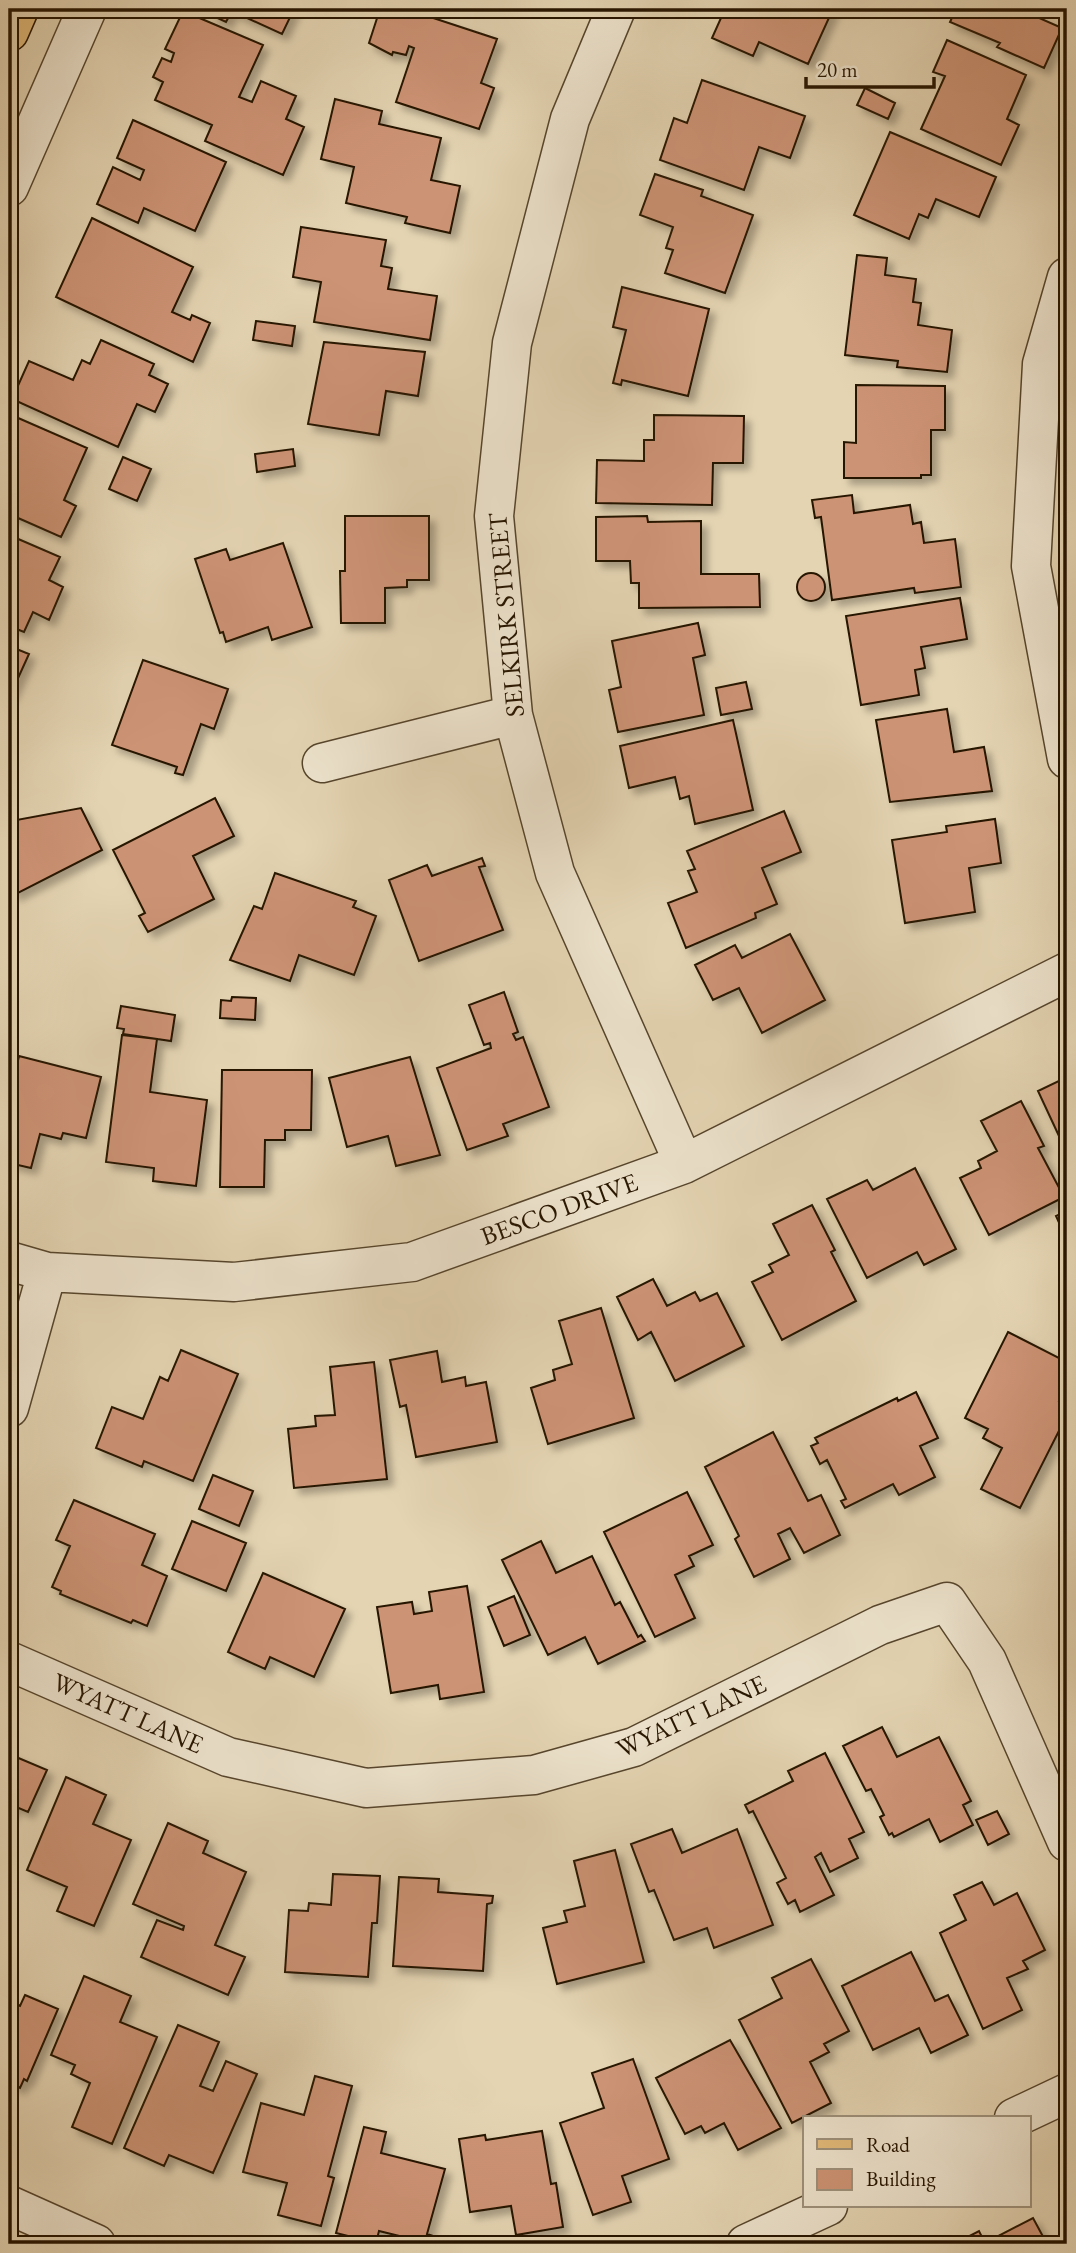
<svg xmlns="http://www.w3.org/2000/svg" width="1076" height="2253" viewBox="0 0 1076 2253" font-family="'EB Garamond',serif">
<defs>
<filter id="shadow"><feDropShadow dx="6" dy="6" stdDeviation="3.5" flood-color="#0004"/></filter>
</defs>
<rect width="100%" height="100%" fill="#e4d4b2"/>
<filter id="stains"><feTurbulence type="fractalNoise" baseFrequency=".00286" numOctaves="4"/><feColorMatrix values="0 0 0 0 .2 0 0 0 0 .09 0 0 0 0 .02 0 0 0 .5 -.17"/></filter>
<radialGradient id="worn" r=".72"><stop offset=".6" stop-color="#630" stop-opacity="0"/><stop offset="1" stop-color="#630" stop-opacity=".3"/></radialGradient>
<path fill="#cd9374" stroke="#271500" stroke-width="2" filter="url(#shadow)" d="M214,9H213H294L282,34L232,11L226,22L211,15Z
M380,9H406L497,39L481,83L494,88L479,129L396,102L414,48L409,46L406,55L393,52L392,55L369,43Z
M725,9L754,12L755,9H833L808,64L759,42L753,56L712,38Z
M956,9H1032L1030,14L1062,28L1044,68L997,47L1000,43L950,22Z
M183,11L263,45L239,97L252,102L261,81L296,96L286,119L304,127L283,175L205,141L212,125L155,100L163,82L153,77L162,58L171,62L174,53L165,49Z
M947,40L1026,75L1007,119L1019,125L1001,165L921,129L945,76L933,72Z
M702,80L805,116L790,158L759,147L744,190L660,160L674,118L687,123Z
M865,88L895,103L888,119L857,105Z
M335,99L382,111L379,124L441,138L431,180L460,186L450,233L405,223L407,217L346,203L354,167L321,159Z
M133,120L226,162L195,231L144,208L138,223L97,204L113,167L140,180L144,170L117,158Z
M890,132L996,177L979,217L936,199L928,218L919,214L909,239L854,215Z
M655,174L703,190L701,196L753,215L725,293L665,273L673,250L666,248L673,227L640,215Z
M92,218L193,267L172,312L190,320L192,315L210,323L193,362L56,297Z
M301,227L386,240L381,266L392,268L388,289L437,296L430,340L314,322L321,282L293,277Z
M857,255L887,258L885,275L916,279L913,302L921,303L918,325L952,330L947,372L897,367L898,361L845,355Z
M622,287L709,309L688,396L622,380L621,385L613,383L626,330L613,327Z
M256,321L295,326L292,346L253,340Z
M101,340L154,364L149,375L168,384L155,412L137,404L118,447L12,399L29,361L73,380L82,360L90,364Z
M324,342L425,352L418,396L386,391L379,435L308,424Z
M856,385L945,386V430H931V475H921V478H844V442L856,443Z
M9,414L87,448L64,500L76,506L61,537L9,514Z
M654,415L744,416L743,463H713L712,505L596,503L597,460L644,461V440H654Z
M293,449L295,466L257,472L255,454Z
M123,457L151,469L137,501L109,489Z
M852,495L854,513L910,505L913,524L921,522L924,543L955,539L961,587L915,593L914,588L832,600L821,517L815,518L812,500Z
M345,516H429V580H407V587L385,588V623H341L340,571H345Z
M647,516L648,522L701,521V574H759L760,607L639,608V583H631L630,561H596V517Z
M9,535L60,557L49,580L63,587L49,620L33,612L24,632L9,626Z
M283,543L312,627L272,640L268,627L226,642L223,632L220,633L195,559L226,549L230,560Z
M797 587a14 14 0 1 1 28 0a14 14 0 1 1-28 0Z
M960,598L967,639L921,647L925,668L915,670L919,695L861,705L846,616Z
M698,623L705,655L693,658L704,715L618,732L609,690L621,687L612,641Z
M9,646L29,654L9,698Z
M143,660L228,689L214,729L201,724L183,775L175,773L177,767L112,745Z
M746,682L752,709L721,715L716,688Z
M947,709L954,752L984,747L992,791L890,802L876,720Z
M733,720L753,810L695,824L689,796L680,799L675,777L629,788L620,746Z
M215,798L234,836L193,856L214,899L148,932L139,916L145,913L113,850Z
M81,808L102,850L14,895L9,884L11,821Z
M784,811L801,852L762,868L777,904L755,913L756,918L686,948L668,903L697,892L688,871L695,869L687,851Z
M995,819L1001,863L969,868L975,912L905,923L892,840L947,832L946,826Z
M482,858L485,866L479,867L503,930L419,961L389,880L427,865L432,876Z
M275,873L356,901L353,907L376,916L354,975L299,955L290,981L230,960L254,906L262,909Z
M790,934L825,1000L762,1033L739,988L713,1000L695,965L735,945L742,958Z
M504,992L518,1032L513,1034L516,1040L523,1037L549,1107L503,1124L508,1136L467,1150L437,1068L491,1048L490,1043L484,1045L469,1005Z
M232,997L256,998L255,1020L220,1018L221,1000L231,1001Z
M121,1006L175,1015L171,1041L123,1034L124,1029L117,1028Z
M122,1035L157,1039L150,1092L207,1100L196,1186L153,1181L154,1168L106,1162Z
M19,1056L101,1077L86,1138L63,1133L61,1139L40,1134L31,1168L9,1163V1099Z
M410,1057L440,1155L396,1166L388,1136L347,1147L329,1078Z
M222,1070H312L311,1130H285V1140H265L264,1187H220Z
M1067,1077V1140L1064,1133L1059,1136L1038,1091Z
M1021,1101L1044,1146L1038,1148L1064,1197L989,1235L960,1178L981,1168L978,1161L997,1151L981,1121Z
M915,1168L956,1249L924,1265L917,1252L867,1278L827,1199L867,1180L873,1190Z
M812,1205L835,1250L831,1252L856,1301L782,1340L752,1282L773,1272L769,1265L789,1255L773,1224Z
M1067,1211V1240L1056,1216Z
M653,1279L667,1306L695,1292L700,1301L717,1293L744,1346L675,1381L651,1332L638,1340L617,1297Z
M601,1308L634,1418L548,1444L531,1388L555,1380L553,1370L572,1364L559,1321Z
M1008,1332L1067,1362V1384L1059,1401L1067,1405V1415L1020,1508L981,1489L1002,1448L983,1438L988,1429L965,1418Z
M181,1350L238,1374L193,1481L144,1461L142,1467L96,1448L112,1407L143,1419L160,1377L168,1381Z
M437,1351L442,1382L465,1377L466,1386L486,1382L497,1442L416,1457L406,1405L400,1407L390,1360Z
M374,1362L387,1479L294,1488L288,1429L316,1426L315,1416L335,1415L330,1367Z
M916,1392L938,1438L920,1446L935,1477L899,1495L893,1484L845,1508L841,1501L846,1499L827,1460L820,1464L811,1446L818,1443L815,1438L897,1398L898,1401Z
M773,1432L808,1501L821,1495L840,1535L804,1553L790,1528L778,1534L790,1559L754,1577L735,1539L739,1536L705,1467Z
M213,1475L253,1491L239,1526L199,1509Z
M687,1492L713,1545L689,1556L694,1566L675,1575L695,1618L655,1637L604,1532Z
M74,1500L155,1534L142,1565L167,1576L147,1626L133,1620L131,1623L60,1594L61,1591L52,1587L70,1546L56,1540Z
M192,1521L246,1543L226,1591L172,1569Z
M541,1541L556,1573L592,1556L615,1605L620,1602L638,1637L641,1635L645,1641L598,1664L585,1637L548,1655L502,1560Z
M263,1573L345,1609L314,1677L270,1657L265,1669L228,1652Z
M467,1586L484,1692L440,1699L438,1685L391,1693L377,1607L412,1602L414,1614L432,1611L429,1592Z
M514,1596L530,1635L504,1646L488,1607Z
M882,1727L897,1757L939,1737L971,1801L963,1805L973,1825L940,1842L929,1819L894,1837L892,1833L889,1835L880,1817L884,1815L871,1789L866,1791L843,1746Z
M825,1753L864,1832L849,1839L858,1858L830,1872L821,1853L815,1857L834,1895L800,1912L795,1900L788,1904L777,1883L786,1878L753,1811L749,1813L745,1805L793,1781L788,1771Z
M9,1754L47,1770L28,1812L14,1806L9,1817Z
M66,1777L106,1795L93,1824L131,1840L94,1926L57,1911L67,1887L27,1870Z
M997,1811L1009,1834L988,1845L976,1820Z
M168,1823L208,1841L203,1853L246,1872L215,1945L245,1957L228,1995L141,1957L157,1920L183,1930L184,1926L133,1904Z
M672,1829L682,1853L737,1829L773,1925L714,1948L707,1928L674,1940L654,1890L649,1892L631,1844Z
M615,1850L644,1962L557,1984L543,1928L567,1922L564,1911L585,1906L574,1861Z
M333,1874L380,1876L377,1923H372L368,1977L285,1972L289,1910L308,1911L309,1903L331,1905Z
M399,1877L439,1879L438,1892L493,1896L492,1903L487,1904L483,1971L393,1966Z
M982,1882L994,1905L1017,1893L1045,1950L1023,1961L1028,1969L1007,1978L1022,2010L983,2029L940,1933L966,1920L954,1895Z
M911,1952L935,2001L948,1995L968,2035L931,2053L919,2028L873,2050L842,1986Z
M811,1959L849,2031L824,2044L829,2052L810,2062L831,2103L792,2123L739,2020L782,1998L772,1978Z
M84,1976L131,1996L120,2022L157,2037L112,2144L72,2127L90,2083L71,2074L75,2065L51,2055Z
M25,1995L58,2009L27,2081L24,2079L20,2088L9,2083V2001L20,2006Z
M178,2025L219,2042L200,2086L213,2091L226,2061L257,2074L213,2173L169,2155L164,2166L124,2148Z
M730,2040L781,2128L738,2150L724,2123L705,2133L701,2126L685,2134L656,2078Z
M633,2059L669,2159L622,2176L631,2202L593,2215L560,2123L604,2108L592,2073Z
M315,2076L352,2086L328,2176L334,2178L321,2226L278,2215L287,2183L243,2172L261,2103L304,2115Z
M364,2127L386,2132L381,2153L445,2169L427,2234L433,2236L432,2244L379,2231L376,2243L336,2233Z
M542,2131L551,2184L556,2183L563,2227L516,2235L511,2206L470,2212L459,2139L485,2135L486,2140Z
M1033,2218L1047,2244H954L979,2231L985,2243Z"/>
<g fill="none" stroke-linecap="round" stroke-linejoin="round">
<g stroke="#56452c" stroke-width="41">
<path id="street" d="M616,9L570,119L512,343L494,516L513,715L555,873L684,1164
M9,187L87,9
M1067,277L1042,364L1031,566L1067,759
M322,763L513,715
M9,1261L47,1272L234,1282L412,1262L684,1164L1067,972
M9,1408L47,1272
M9,1661L228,1757L366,1788L534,1775L634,1747L880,1625L947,1602L987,1661L1067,1842
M1014,2118L1067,2093
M9,2205L96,2244
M746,2244L828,2206"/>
</g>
<g stroke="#271500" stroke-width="41">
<path id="primary" d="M9,32L19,9"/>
</g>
<use href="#street" stroke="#ede3cd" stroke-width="38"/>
<use href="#primary" stroke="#e2ba79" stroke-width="38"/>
</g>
<g text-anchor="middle" stroke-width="5" stroke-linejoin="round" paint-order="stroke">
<g font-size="26" fill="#271500" stroke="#ede3cd">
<text transform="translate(506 615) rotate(-95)" y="9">SELKIRK STREET</text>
<text transform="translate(559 1209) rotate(-20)" y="9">BESCO DRIVE</text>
<text transform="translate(128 1713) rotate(24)" y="9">WYATT LANE</text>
<text transform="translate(691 1716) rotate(-25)" y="9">WYATT LANE</text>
</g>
</g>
<rect width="1076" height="2253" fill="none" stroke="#e4d4b2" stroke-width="35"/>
<rect x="10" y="10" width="1055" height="2232" fill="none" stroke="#271500" stroke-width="3.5"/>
<rect x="18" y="18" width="1041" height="2218" fill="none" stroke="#271500" stroke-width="2"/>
<rect x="803" y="2116" width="228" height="91" fill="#ede3cd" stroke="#9e917b" stroke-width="2"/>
<rect x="817" y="2139" width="35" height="10" fill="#e2ba79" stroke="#9e917b" stroke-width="2"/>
<text x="866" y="2152" font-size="21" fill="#271500">Road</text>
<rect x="817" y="2169" width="35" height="21" fill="#cd9374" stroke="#9e917b" stroke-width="2"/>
<text x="866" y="2186" font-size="21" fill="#271500">Building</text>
<path d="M806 77v10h128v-10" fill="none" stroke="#271500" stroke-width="3.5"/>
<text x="817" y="77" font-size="21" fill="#271500" stroke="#ede3cd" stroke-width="5" paint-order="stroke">20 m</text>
<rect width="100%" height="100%" filter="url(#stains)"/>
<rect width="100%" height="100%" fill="url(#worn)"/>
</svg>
